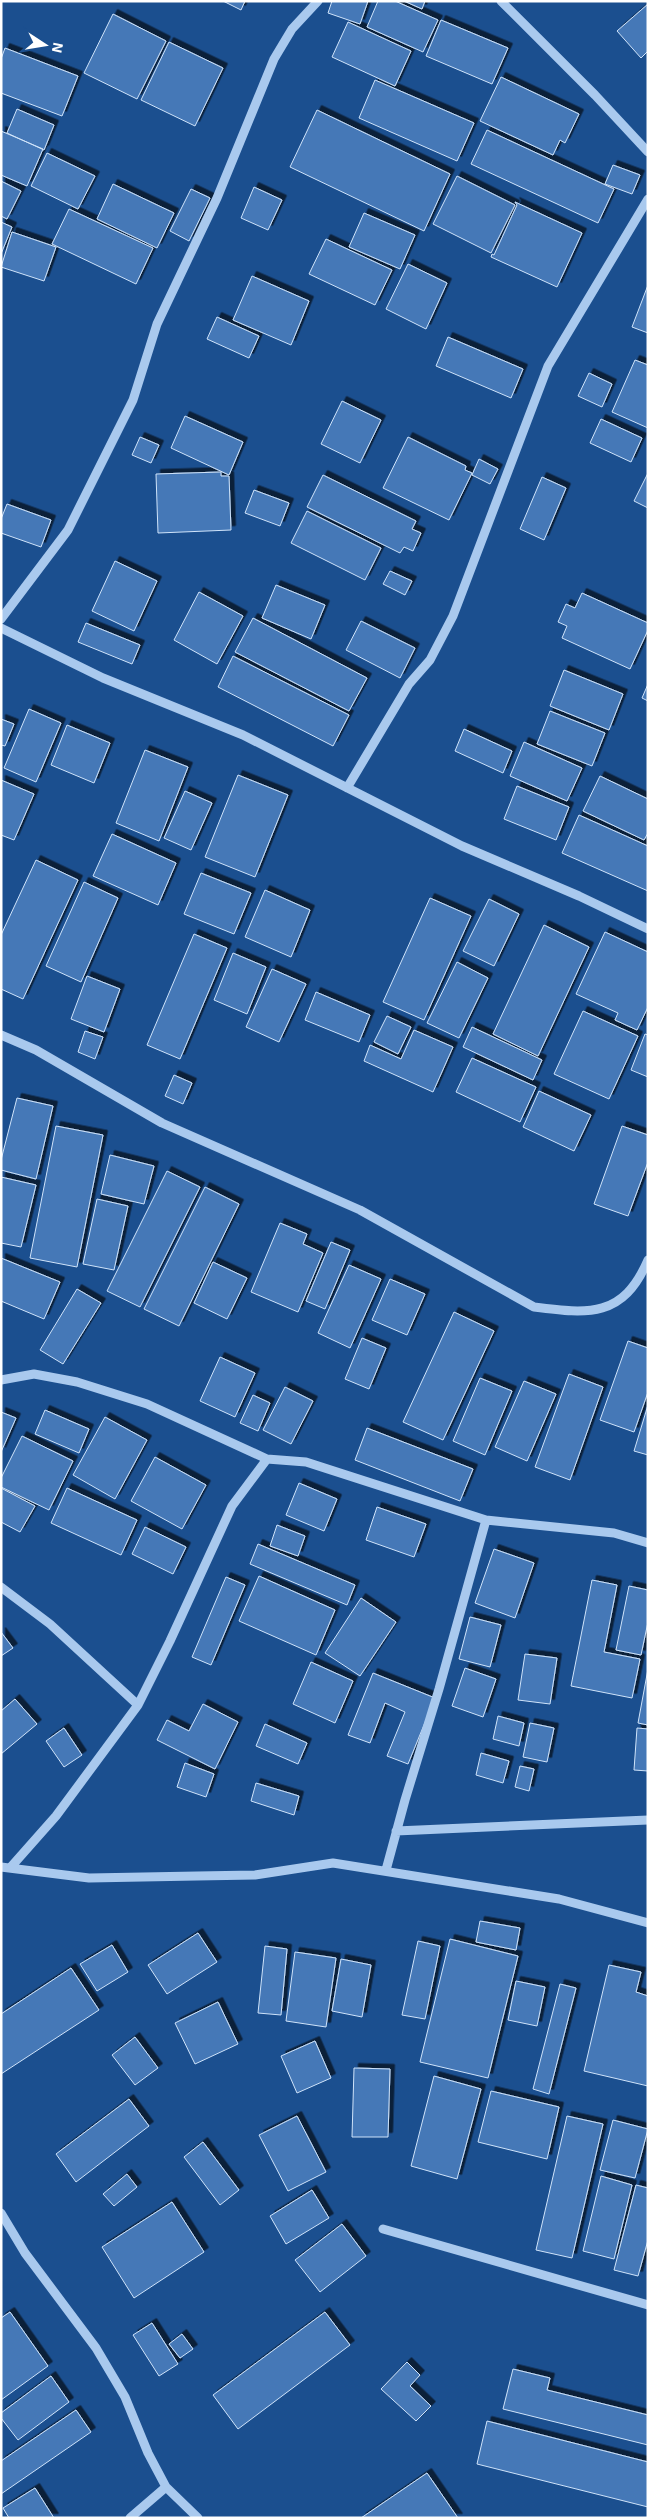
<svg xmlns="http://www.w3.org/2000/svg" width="649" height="2519" viewBox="0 0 649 2519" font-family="'Exo 2',sans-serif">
<defs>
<filter id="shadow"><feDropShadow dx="4.5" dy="-4.5" stdDeviation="0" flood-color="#0009"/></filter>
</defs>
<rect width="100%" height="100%" fill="#1b4f8f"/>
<path fill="#4478b7" stroke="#cfe3fa" filter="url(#shadow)" d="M223,1H245L241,10Z
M332,1H368L360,24L328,13Z
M378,1H395L438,20L423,52L367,27Z
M404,1H425L422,9Z
M648,4V51L641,58L617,31Z
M113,14L166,41L137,99L84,73Z
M441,20L508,48L492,84L426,56Z
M348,22L411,51L395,86L332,57Z
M169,42L223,68L195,126L141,100Z
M5,48L78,76L62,116L1,93V59Z
M501,77L579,114L565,143L560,140L553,155L480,121Z
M375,80L474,123L457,161L359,118Z
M17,109L54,125L44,150L7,133Z
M317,110L450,174L424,231L290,167Z
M487,130L614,189L598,223L471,164Z
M1,131L43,149L27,186L1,175Z
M47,153L95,176L78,209L31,186Z
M613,165L640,175L632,194L605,184Z
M457,176L515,205L491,253L433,224Z
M1,181L21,191L7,219L1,216Z
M113,184L174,213L157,248L97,219Z
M254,187L282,200L268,230L241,218Z
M191,189L210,198L189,241L170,231Z
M515,202L582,233L557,287L491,257L492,254L494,255L517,205Z
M69,209L153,248L136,284L52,244Z
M364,213L415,235L400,269L349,247Z
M1,222L12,227L1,254Z
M12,232L56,247L44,281L1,267Z
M326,239L392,270L375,305L309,274Z
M408,264L447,283L426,329L386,309Z
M252,276L309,301L291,345L233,320Z
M648,285V333L632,327Z
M217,317L259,336L249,358L207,339Z
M448,337L523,369L511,398L436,366Z
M635,360L648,365V428L612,412Z
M589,373L612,384L602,407L578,396Z
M342,401L381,420L360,463L321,444Z
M185,416L243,442L229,475L171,448Z
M601,419L642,438L631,462L590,443Z
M140,437L159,445L151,463L132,455Z
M408,437L466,466L465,470L472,473L449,520L383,488Z
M479,459L498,469L490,484L472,475Z
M221,472V476H229L231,530L158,533L156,474Z
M648,473V508L634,501Z
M323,475L416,521L412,529L421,533L413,551L404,547L400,553L307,507Z
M542,477L566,488L544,540L520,529Z
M254,490L289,503L280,526L245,513Z
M7,504L51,520L41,547L1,533V519Z
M307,511L381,548L365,580L291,543Z
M115,561L157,581L134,631L92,611Z
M390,571L412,581L405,595L383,584Z
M276,585L325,605L311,639L262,618Z
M199,592L243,616L217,664L174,640Z
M582,593L648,623V630L630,669L562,638L567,626L558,622L566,604L575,608Z
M253,618L367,678L349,711L235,652Z
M361,621L415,648L400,678L346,650Z
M86,623L140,645L132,664L78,642Z
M233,656L349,715L333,746L218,687Z
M564,670L623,694L609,730L550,706Z
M648,684V701L642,698Z
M29,709L61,723L36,782L4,768Z
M550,711L605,733L592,766L537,744Z
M1,719L14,724L5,746L1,745Z
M67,725L110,743L94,783L51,765Z
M464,729L512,751L503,773L455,751Z
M524,742L582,768L567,801L510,776Z
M145,750L188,767L159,841L116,823Z
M238,775L288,795L255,877L205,857Z
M600,776L648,799V833L644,840L583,811Z
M1,780L34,794L14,840L1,835Z
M517,786L569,807L556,840L504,819Z
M185,791L212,803L191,850L164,838Z
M579,815L648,846V891L562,853Z
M112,834L176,863L158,905L93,876Z
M36,860L78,880L23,999L1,989V935Z
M201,873L251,893L234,934L184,914Z
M84,882L118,898L81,982L46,966Z
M265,890L310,910L291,957L245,937Z
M430,898L471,916L424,1020L383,1002Z
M489,899L519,914L494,966L463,951Z
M544,925L589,947L538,1056L493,1034Z
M605,932L648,952V1007L637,1030L615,1020L618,1013L576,994Z
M194,934L227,948L180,1059L147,1045Z
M233,953L266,967L247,1014L214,1000Z
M457,962L488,978L459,1038L427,1023Z
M272,969L306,984L279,1042L246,1027Z
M87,976L120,989L104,1032L71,1019Z
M316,992L370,1015L359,1042L305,1020Z
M583,1011L638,1036L609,1099L554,1074Z
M387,1016L411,1027L398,1054L374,1042Z
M472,1027L542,1060L533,1080L463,1047Z
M414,1030L453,1047L433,1092L364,1061L370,1045L401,1059Z
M85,1031L103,1037L95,1059L78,1052Z
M645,1034L648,1035V1077L631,1070Z
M472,1058L536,1087L520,1122L456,1092Z
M174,1075L192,1083L183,1104L165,1096Z
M539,1091L591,1115L574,1151L523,1127Z
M17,1098L53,1106L36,1179L1,1170V1160Z
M56,1126L103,1135L77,1267L30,1258Z
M622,1126L648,1135V1162L628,1216L594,1204Z
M110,1155L154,1166L144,1204L101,1194Z
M167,1171L200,1187L140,1307L107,1291Z
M1,1177L36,1185L21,1247L1,1243Z
M205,1187L239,1204L179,1326L144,1309Z
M97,1199L128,1206L114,1270L83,1264Z
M280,1223L307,1234L303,1244L323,1253L298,1312L251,1292Z
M331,1242L350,1250L325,1309L306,1301Z
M1,1258L60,1282L44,1319L1,1301Z
M213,1262L247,1278L227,1319L194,1303Z
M349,1265L381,1279L350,1348L318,1333Z
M390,1279L425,1294L407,1335L372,1320Z
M77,1289L101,1303L63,1364L40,1350Z
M454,1312L494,1331L443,1440L403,1422Z
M362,1338L386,1348L369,1389L345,1379Z
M628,1341L648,1348V1392L634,1432L600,1420Z
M220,1357L255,1373L235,1417L200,1401Z
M569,1374L603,1387L570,1480L535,1467Z
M480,1378L512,1391L485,1455L453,1441Z
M524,1381L556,1394L527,1461L495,1447Z
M285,1387L313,1401L291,1444L263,1430Z
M253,1395L270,1403L258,1431L240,1423Z
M648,1405V1455L634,1451Z
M45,1410L89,1429L79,1453L35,1434Z
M1,1412L16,1418L1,1452Z
M105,1417L147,1440L115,1499L73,1475Z
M367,1428L473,1469L460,1501L355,1460Z
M22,1436L73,1461L49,1510L1,1487V1478Z
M155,1457L206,1485L182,1529L131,1501Z
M299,1483L337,1499L324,1531L286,1515Z
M1,1488L35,1506L20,1532L1,1522Z
M67,1488L137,1520L121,1555L51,1523Z
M377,1507L426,1524L414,1557L366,1540Z
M277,1525L305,1536L298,1556L270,1546Z
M145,1527L186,1547L173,1574L132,1554Z
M258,1544L355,1585L347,1605L250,1564Z
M494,1549L534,1563L515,1618L475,1603Z
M259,1576L335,1610L316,1655L239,1621Z
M226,1577L245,1585L211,1665L192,1657Z
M592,1580L617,1585L604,1652L640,1659L632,1698L571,1686Z
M629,1586L648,1590V1622L641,1655L616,1650Z
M361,1598L396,1622L360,1676L325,1653Z
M470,1617L501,1625L490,1667L459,1659Z
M1,1632L13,1648L1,1656Z
M525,1654L557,1658L550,1704L518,1700Z
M311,1662L353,1681L335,1723L293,1704Z
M465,1668L496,1679L483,1717L452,1706Z
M648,1669V1725L638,1723Z
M373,1673L435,1698L408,1764L387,1756L405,1712L385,1703L370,1743L348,1735Z
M15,1699L37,1724L1,1754V1711Z
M203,1704L238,1722L215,1769L157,1740L167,1720L189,1731Z
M498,1716L524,1723L519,1746L493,1739Z
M530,1723L554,1728L547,1762L523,1757Z
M265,1724L307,1743L298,1764L256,1746Z
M64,1728L82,1755L64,1767L46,1741Z
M637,1728L648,1729V1771L634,1770Z
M481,1753L509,1761L503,1783L476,1775Z
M185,1763L214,1774L206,1797L177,1787Z
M520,1766L534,1769L529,1791L515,1787Z
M256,1783L299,1796L294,1815L251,1801Z
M480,1921L520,1928L516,1950L476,1942Z
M198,1933L217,1962L167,1994L148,1965Z
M450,1939L518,1956L488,2078L420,2062Z
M418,1941L440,1946L425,2019L402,2015Z
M112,1945L128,1972L97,1991L80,1964Z
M265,1946L287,1949L281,2015L258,2013Z
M295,1952L336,1958L326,2027L286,2021Z
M341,1959L371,1965L362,2017L332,2011Z
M609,1965L641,1972L636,1992L648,1996V2086L584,2071Z
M71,1968L99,2010L1,2074V2014Z
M516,1981L545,1987L537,2026L508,2020Z
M560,1984L576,1988L549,2094L533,2089Z
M218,2002L238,2044L195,2064L175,2023Z
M135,2037L158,2068L135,2085L112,2055Z
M315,2041L331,2078L297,2093L281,2056Z
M354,2068L390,2069L388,2137H352Z
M434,2076L481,2089L457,2179L411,2166Z
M491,2091L559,2107L547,2159L478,2142Z
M129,2099L149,2126L76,2182L56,2154Z
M297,2116L326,2172L288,2191L259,2135Z
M567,2116L603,2124L572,2258L536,2250Z
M613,2120L648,2129L635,2178L600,2170Z
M203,2142L239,2190L220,2205L184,2157Z
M127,2174L137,2187L114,2206L103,2194Z
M601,2176L632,2185L614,2259L583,2251Z
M636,2185L648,2188V2240L638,2276L614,2270Z
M312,2190L329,2218L286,2244L270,2216Z
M172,2202L204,2252L134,2298L102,2247Z
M342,2224L366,2256L320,2292L295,2260Z
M10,2312L48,2366L1,2400V2318Z
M325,2312L350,2345L238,2429L213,2395Z
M152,2323L178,2364L159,2376L133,2335Z
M182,2334L193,2349L180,2358L169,2344Z
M407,2362L420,2375L410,2386L431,2406L416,2421L381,2389Z
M513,2369L550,2378L547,2390L648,2415V2445L503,2409Z
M51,2376L69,2402L18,2440L1,2418V2413Z
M76,2410L91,2432L1,2494V2461Z
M487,2421L648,2462V2507L477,2464Z
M427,2473L458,2518H361Z
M35,2488L54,2518H9L3,2508Z"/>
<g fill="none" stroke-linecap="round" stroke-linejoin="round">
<path stroke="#a9c9ee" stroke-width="9" d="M501,1L595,95L648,152
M1,619L68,530L133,400L157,324L217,198L274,59L292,29L318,1
M1,628L103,678L243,735L462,846L579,896L648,929
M347,788L409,684L430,660L453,616L548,366L648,199
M1,1035L36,1050L162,1123L360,1210L534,1307C589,1314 623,1318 648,1260
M1,1380L34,1374L77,1382L147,1404L267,1459L306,1462L486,1520L614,1533L648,1543
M1,1587L50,1624L138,1705
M396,1831L648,1820
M1,1867L89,1878L197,1876L255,1875L333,1863L559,1899L648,1923
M10,1868L56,1816L138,1705L170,1641L232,1506L267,1459
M386,1870L405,1800L439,1689L486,1520
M1,2213L25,2253L96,2348L125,2397L148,2453L166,2487L198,2518
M383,2229L648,2305
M130,2518L166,2487"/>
</g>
<rect width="649" height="2519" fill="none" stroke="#ffffff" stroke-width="5"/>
<g transform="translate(45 45) rotate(102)" stroke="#1b4f8f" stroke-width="4" paint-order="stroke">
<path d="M0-4L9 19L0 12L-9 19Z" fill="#ffffff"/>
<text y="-8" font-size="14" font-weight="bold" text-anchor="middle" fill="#ffffff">N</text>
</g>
</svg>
